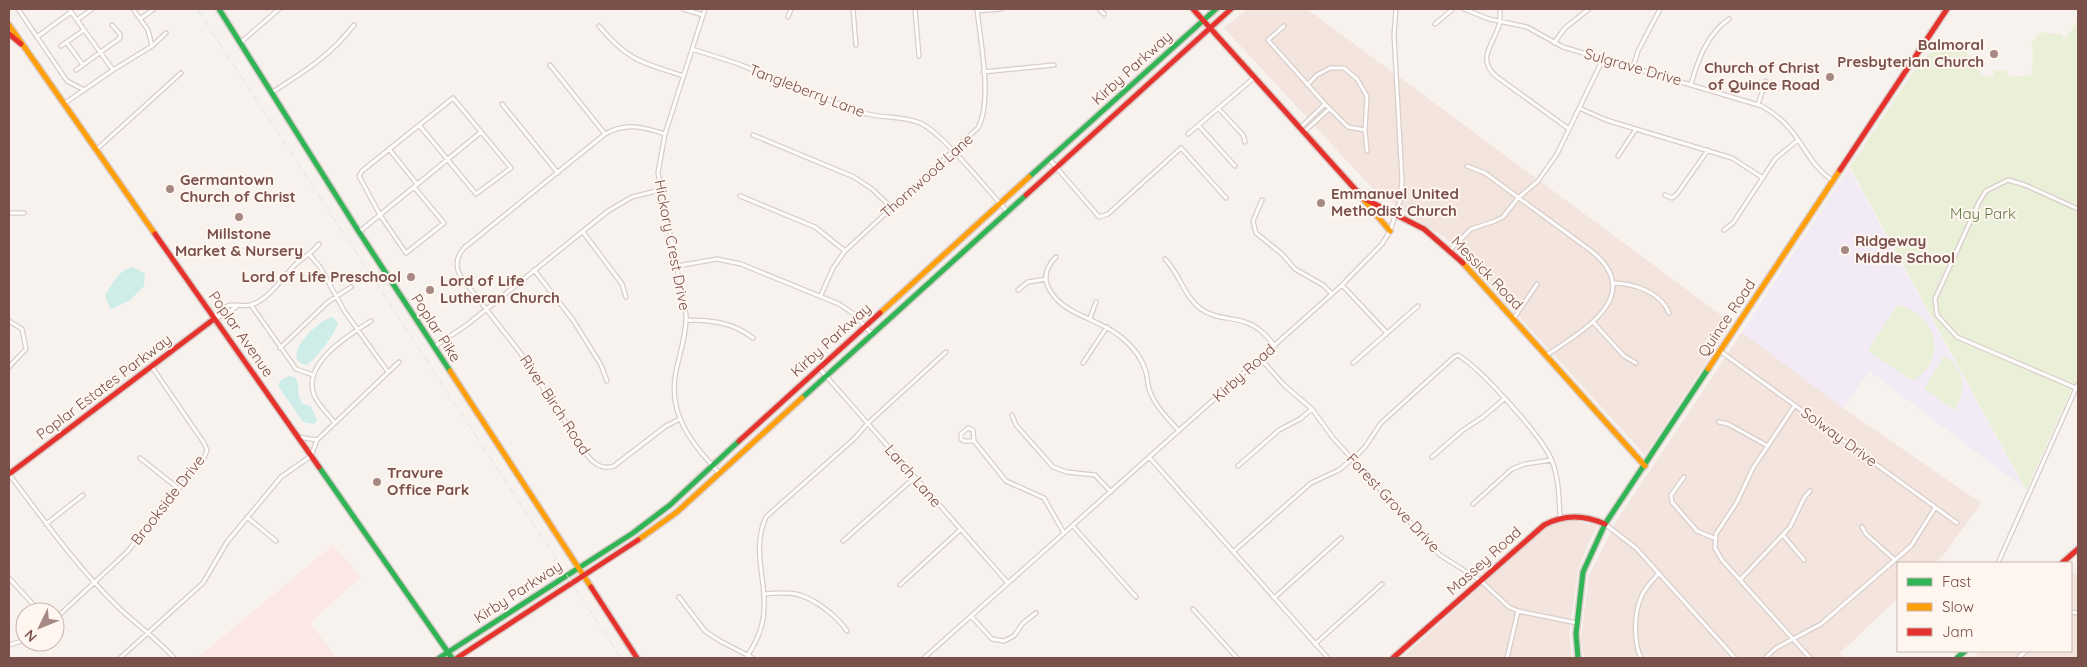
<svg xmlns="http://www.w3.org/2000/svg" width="2087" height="667" viewBox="0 0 2087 667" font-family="Quicksand,sans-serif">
<rect width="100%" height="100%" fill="#f8f2ee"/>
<path fill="#f3e4dd" d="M1247,9H1307L1732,323L1645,455L1463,255L1444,237L1406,213L1372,188L1224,28Z
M1742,332L1843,408L1981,503L1943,556L1935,563H1898V598L1840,653L1844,658H1584L1581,638L1589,575L1617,520Z
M1569,520L1597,526L1588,544L1578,571L1569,634L1572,658H1402L1544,529Z
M2071,572L2078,575V658H1972L1981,651H2071Z"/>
<path fill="#fbe7e4" d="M333,545L361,577L310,622L336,658H197Z"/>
<path fill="#f2ebf5" d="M1849,168L2024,488L1869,371L1843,408L1742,332Z"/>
<path fill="#eaefd8" d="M2078,20V376L2026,490L1850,167L1920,62L1946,40C1963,50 1975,56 1981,76L1994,77L1993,70H2006L2010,77L2032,75C2031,61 2035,58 2031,43L2041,32L2052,34L2060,33L2065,39Z
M1897,305C1937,313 1949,359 1913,381L1869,352V349Z
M1944,356C1965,368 1967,390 1955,410L1924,389Z"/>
<path fill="#ceece8" d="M133,267L145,274L144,286L130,300L112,309L110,308L105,295C113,284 118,270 133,267Z
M333,317L338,323C334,335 318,357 307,365C277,360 319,318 333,317Z
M288,376L295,377C301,386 295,395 303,404L311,406L317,420L314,424L303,422L278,386L280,381Z"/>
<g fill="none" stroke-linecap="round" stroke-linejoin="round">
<g stroke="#d8cdca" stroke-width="5.5">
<path id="street" d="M18,9L67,81L84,90
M69,9L113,70
M133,9L148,30L152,46
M683,9L703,15
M705,9L665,134L658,173L686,314C687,333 680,352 676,371C667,415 692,443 719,473
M853,9L856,45
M915,9L919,56
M1099,9L1104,14
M1464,9L1489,19L1527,27L1563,47L1762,106C1772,112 1782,119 1790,129C1806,148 1811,166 1833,181
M1500,9C1500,13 1500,17 1500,21C1496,43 1474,58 1497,77L1569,129
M977,11L1001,9
M788,17L791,9
M140,19L154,9
M77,20L92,9
M1435,24L1453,9
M599,26C628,61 643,63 684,76
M1284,26L1268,40L1325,104L1348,127L1365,130
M37,37L71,12
M67,43L83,65
M240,43L279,9
M1554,43L1565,28L1589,9
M61,46L84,30
M692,49L736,63L860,112C879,119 901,115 920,123C943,133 987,190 1007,211
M550,65L605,134
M1633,67L1638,51L1660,9
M76,70L120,38V34L112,25
M983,72L1054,65
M1691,84C1698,60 1707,34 1729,19
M1307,85L1317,75L1330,68H1344L1357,79L1367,96L1365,130L1367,151
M271,93C305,71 329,57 354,25
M65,103L113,70L152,46L166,33
M502,104L558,173
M1758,104L1766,81
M1579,108L1606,120L1732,158L1763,178
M1219,109L1243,135L1245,142
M1199,126L1235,166
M1301,127L1325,104
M1305,131L1329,109
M665,134C644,127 626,122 605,134L464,248C456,257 455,267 461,277L519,351L587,455C594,464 602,470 614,466L666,426L680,419
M1188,134L1255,77
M753,135L854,177L872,189L892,208
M97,149L181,73
M389,149L417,184
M1618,156L1636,129
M1050,160L1099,217L1108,214L1181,148L1226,198
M1467,166L1485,173L1590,250C1648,295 1582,331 1547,355
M414,187L444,223L406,253L380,215L359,176L362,171L453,98L511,168L476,194L419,125
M1665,195L1672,198L1677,194L1708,150
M740,196L815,227L845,251
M1262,200L1253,221L1256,233L1282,254L1295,269L1323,285L1332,294
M9,213H24
M1724,230L1733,223L1775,159L1798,140
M359,232L481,132
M583,232L622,284L626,297
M1450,250L1471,229L1495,221L1503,217L1518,198L1538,181L1557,154L1603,59
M309,254L320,267L345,312L388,372
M1056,257C1046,267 1042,279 1051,292C1066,316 1100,319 1121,337C1132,346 1142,358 1146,372C1148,379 1147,387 1151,394C1157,408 1169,420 1179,431
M1165,259C1180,274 1184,297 1201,309C1215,319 1230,317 1245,322C1258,326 1267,336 1275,346
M677,266L717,259L741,264L839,304L854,314L872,334
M534,270L573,320L601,365L607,381
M1612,283C1633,283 1661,292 1669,313
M1342,285L1387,333
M1018,290L1028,282L1046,279
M821,295L833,268L845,251L978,128C993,100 980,40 977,9
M251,305L296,369L313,375
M215,318L225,315L237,306
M1090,318L1096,302
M1514,318L1537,284
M214,319C232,293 238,313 258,302C274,293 283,276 296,264C304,257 313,252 319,244
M686,320C710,320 733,322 753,338
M9,321L22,329L26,349L9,367
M1593,322L1624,356L1636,363
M434,347L468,324L608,211L632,197L660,190
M280,348L328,302L351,287
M1720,351L1957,523
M1261,359L1284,385L1312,409L1333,438L1440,555L1481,581L1509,607L1518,611L1577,623
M1083,363L1107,327
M1353,363L1418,306
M819,368L1008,583
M2076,388L1957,337L1937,315L1935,299L1979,202L1986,191L2008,180L2025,185L2078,209
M1795,405L1753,468L1737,502L1716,534L1715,548L1722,560L1810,658
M1012,415L1016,425L1053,467L1067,472L1095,475L1111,492
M1719,422L1728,424L1768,446
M335,423C328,414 318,405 314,395C302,363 349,335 371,321
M298,437L317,440
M974,441L973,430L968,428L961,434V439L964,441H974L1006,481L1044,498L1064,533
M1149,457L1328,658
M1432,457L1463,430L1483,417L1504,399
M140,458L179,489
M1238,466L1279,430L1300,419L1312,409
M9,474C43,519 77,567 118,607C136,624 157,639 174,658
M1684,477L1671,495L1672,502L1697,531L1714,538
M1473,504L1512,469L1525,464L1551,460
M247,517L276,541
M46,524L83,495
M1605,524L1636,548L1735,658
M1073,526L1136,597
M1862,527L1866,534L1895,560
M1783,535L1804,560
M843,541L914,478
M1233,552L1311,483L1339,470L1357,455L1365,447L1381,423L1454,357L1458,355C1481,369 1542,436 1552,461C1559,479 1559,498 1560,517
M1998,563L2078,384
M9,578L40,612
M1740,580L1790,527L1804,498L1810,491
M900,585L960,530
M764,594C774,593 785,592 796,594C814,598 837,616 847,631
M679,597L705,631L720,641L753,658
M1274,598L1341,538
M1193,609L1237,658
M2071,612L2078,613
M971,616L992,639L1004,641L1014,636L1023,623L1036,613
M55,619L127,552L204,458L207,450L204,443L152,367
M1315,644L1382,584
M9,645L25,640
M120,658L203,583L227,542L281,477L311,456L317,440L399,362
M746,658C754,646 761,634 763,619C769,583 750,552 766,517L855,438L867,424L946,352
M924,658L1342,285L1382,244L1390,231L1400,201L1402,180L1394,35L1396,9
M1507,658L1518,611
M1641,658C1633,641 1634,612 1642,595C1646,587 1653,580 1659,573
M1765,658L1776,648L1821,624L1911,546L1935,508
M2018,658L2026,651"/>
</g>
<g stroke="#dacecb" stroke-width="8">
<path id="fast" d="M219,9L359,232L450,371
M1029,177L1216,9
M802,398L1026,195
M319,467L452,658
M439,658L633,533L670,505L739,441
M1578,658L1576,634L1583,572L1605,524L1708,369
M1957,658L1965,651"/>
</g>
<g stroke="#dacecb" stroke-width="8">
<path id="slow" d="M9,25L155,234
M1363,199L1390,231
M1463,263L1645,466
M880,313L1029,177
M1708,369L1840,170
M450,371L591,587
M638,540L677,512L802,398"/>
</g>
<g stroke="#dacecb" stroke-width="8">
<path id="jam" d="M1193,9L1363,198L1424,229L1463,263
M9,34L21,44
M1840,170L1947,9
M1026,195L1231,9
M155,234L319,467
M739,441L880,313
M9,474L214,319
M2062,563L2078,549
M591,587L637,658
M457,658L638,540
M1393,658L1544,525C1565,514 1584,515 1605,524"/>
</g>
<use href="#street" stroke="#fefdfc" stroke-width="3"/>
<use href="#fast" stroke="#30b455" stroke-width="5"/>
<use href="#slow" stroke="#ff9f0a" stroke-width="5"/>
<use href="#jam" stroke="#e5322d" stroke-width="5"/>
<path stroke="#e4e3e6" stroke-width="1" stroke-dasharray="8 5" stroke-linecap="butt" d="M197,9L621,658"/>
</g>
<g fill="#a68983" stroke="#fff6f0" stroke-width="2">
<circle cx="1994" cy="54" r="5"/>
<circle cx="1830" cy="77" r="5"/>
<circle cx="170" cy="189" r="5"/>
<circle cx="1321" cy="203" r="5"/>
<circle cx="239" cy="217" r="5"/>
<circle cx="1845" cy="250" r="5"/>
<circle cx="411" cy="277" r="5"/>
<circle cx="430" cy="290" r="5"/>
<circle cx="377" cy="482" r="5"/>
</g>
<g text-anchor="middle" stroke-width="4" stroke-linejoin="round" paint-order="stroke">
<g font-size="15" font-weight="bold" fill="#7a504a" stroke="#fff6f0" text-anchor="start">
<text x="1984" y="50" text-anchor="end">Balmoral<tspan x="1984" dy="17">Presbyterian Church</tspan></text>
<text x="1820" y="73" text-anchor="end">Church of Christ<tspan x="1820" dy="17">of Quince Road</tspan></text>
<text x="180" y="185">Germantown<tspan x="180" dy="17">Church of Christ</tspan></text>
<text x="1331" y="199">Emmanuel United<tspan x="1331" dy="17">Methodist Church</tspan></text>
<text x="239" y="239" text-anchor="middle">Millstone<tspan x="239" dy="17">Market &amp; Nursery</tspan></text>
<text x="1855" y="246">Ridgeway<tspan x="1855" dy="17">Middle School</tspan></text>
<text x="401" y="282" text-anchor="end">Lord of Life Preschool</text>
<text x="440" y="286">Lord of Life<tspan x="440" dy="17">Lutheran Church</tspan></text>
<text x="387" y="478">Travure<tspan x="387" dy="17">Office Park</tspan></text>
</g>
<g font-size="15" fill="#7a504a" stroke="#fff6f0">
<text transform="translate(1633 67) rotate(16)" y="5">Sulgrave Drive</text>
<text transform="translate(1132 68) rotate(-42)" y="5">Kirby Parkway</text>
<text transform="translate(807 91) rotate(21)" y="5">Tangleberry Lane</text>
<text transform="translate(927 176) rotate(-42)" y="5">Thornwood Lane</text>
<text transform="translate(672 245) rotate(79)" y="5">Hickory Crest Drive</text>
<text transform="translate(1487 273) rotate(46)" y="5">Messick Road</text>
<text transform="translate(1727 318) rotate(-56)" y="5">Quince Road</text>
<text transform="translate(436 328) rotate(57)" y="5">Poplar Pike</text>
<text transform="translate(241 334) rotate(55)" y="5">Poplar Avenue</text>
<text transform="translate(831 340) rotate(-42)" y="5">Kirby Parkway</text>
<text transform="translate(1244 373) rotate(-42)" y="5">Kirby Road</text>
<text transform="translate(104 387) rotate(-37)" y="5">Poplar Estates Parkway</text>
<text transform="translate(555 405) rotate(57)" y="5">River Birch Road</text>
<text transform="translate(1839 437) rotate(36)" y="5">Solway Drive</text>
<text transform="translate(913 476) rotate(49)" y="5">Larch Lane</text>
<text transform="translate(168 500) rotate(-52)" y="5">Brookside Drive</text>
<text transform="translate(1393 503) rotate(47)" y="5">Forest Grove Drive</text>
<text transform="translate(1484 561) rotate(-42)" y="5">Massey Road</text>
<text transform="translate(518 592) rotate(-33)" y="5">Kirby Parkway</text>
</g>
<g font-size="15" fill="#5e7a3f" stroke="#fff6f0">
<text x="1983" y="219">May Park</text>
</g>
</g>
<rect width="2087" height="667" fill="none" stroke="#7a504a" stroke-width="20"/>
<rect x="1897" y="562" width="175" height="90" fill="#fff6f0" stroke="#cab4ae"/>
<rect x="1907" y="578" width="25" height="8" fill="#30b455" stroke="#cab4ae"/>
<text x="1942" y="587" font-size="15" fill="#7a504a">Fast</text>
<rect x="1907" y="603" width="25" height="8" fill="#ff9f0a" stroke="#cab4ae"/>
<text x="1942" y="612" font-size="15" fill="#7a504a">Slow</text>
<rect x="1907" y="628" width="25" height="8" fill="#e5322d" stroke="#cab4ae"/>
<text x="1942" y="637" font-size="15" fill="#7a504a">Jam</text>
<g transform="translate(40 627) rotate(227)"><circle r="24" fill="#fff6f0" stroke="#cab4ae"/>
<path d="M0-4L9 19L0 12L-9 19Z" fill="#a68983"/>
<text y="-8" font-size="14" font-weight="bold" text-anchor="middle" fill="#7a504a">N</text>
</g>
</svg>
